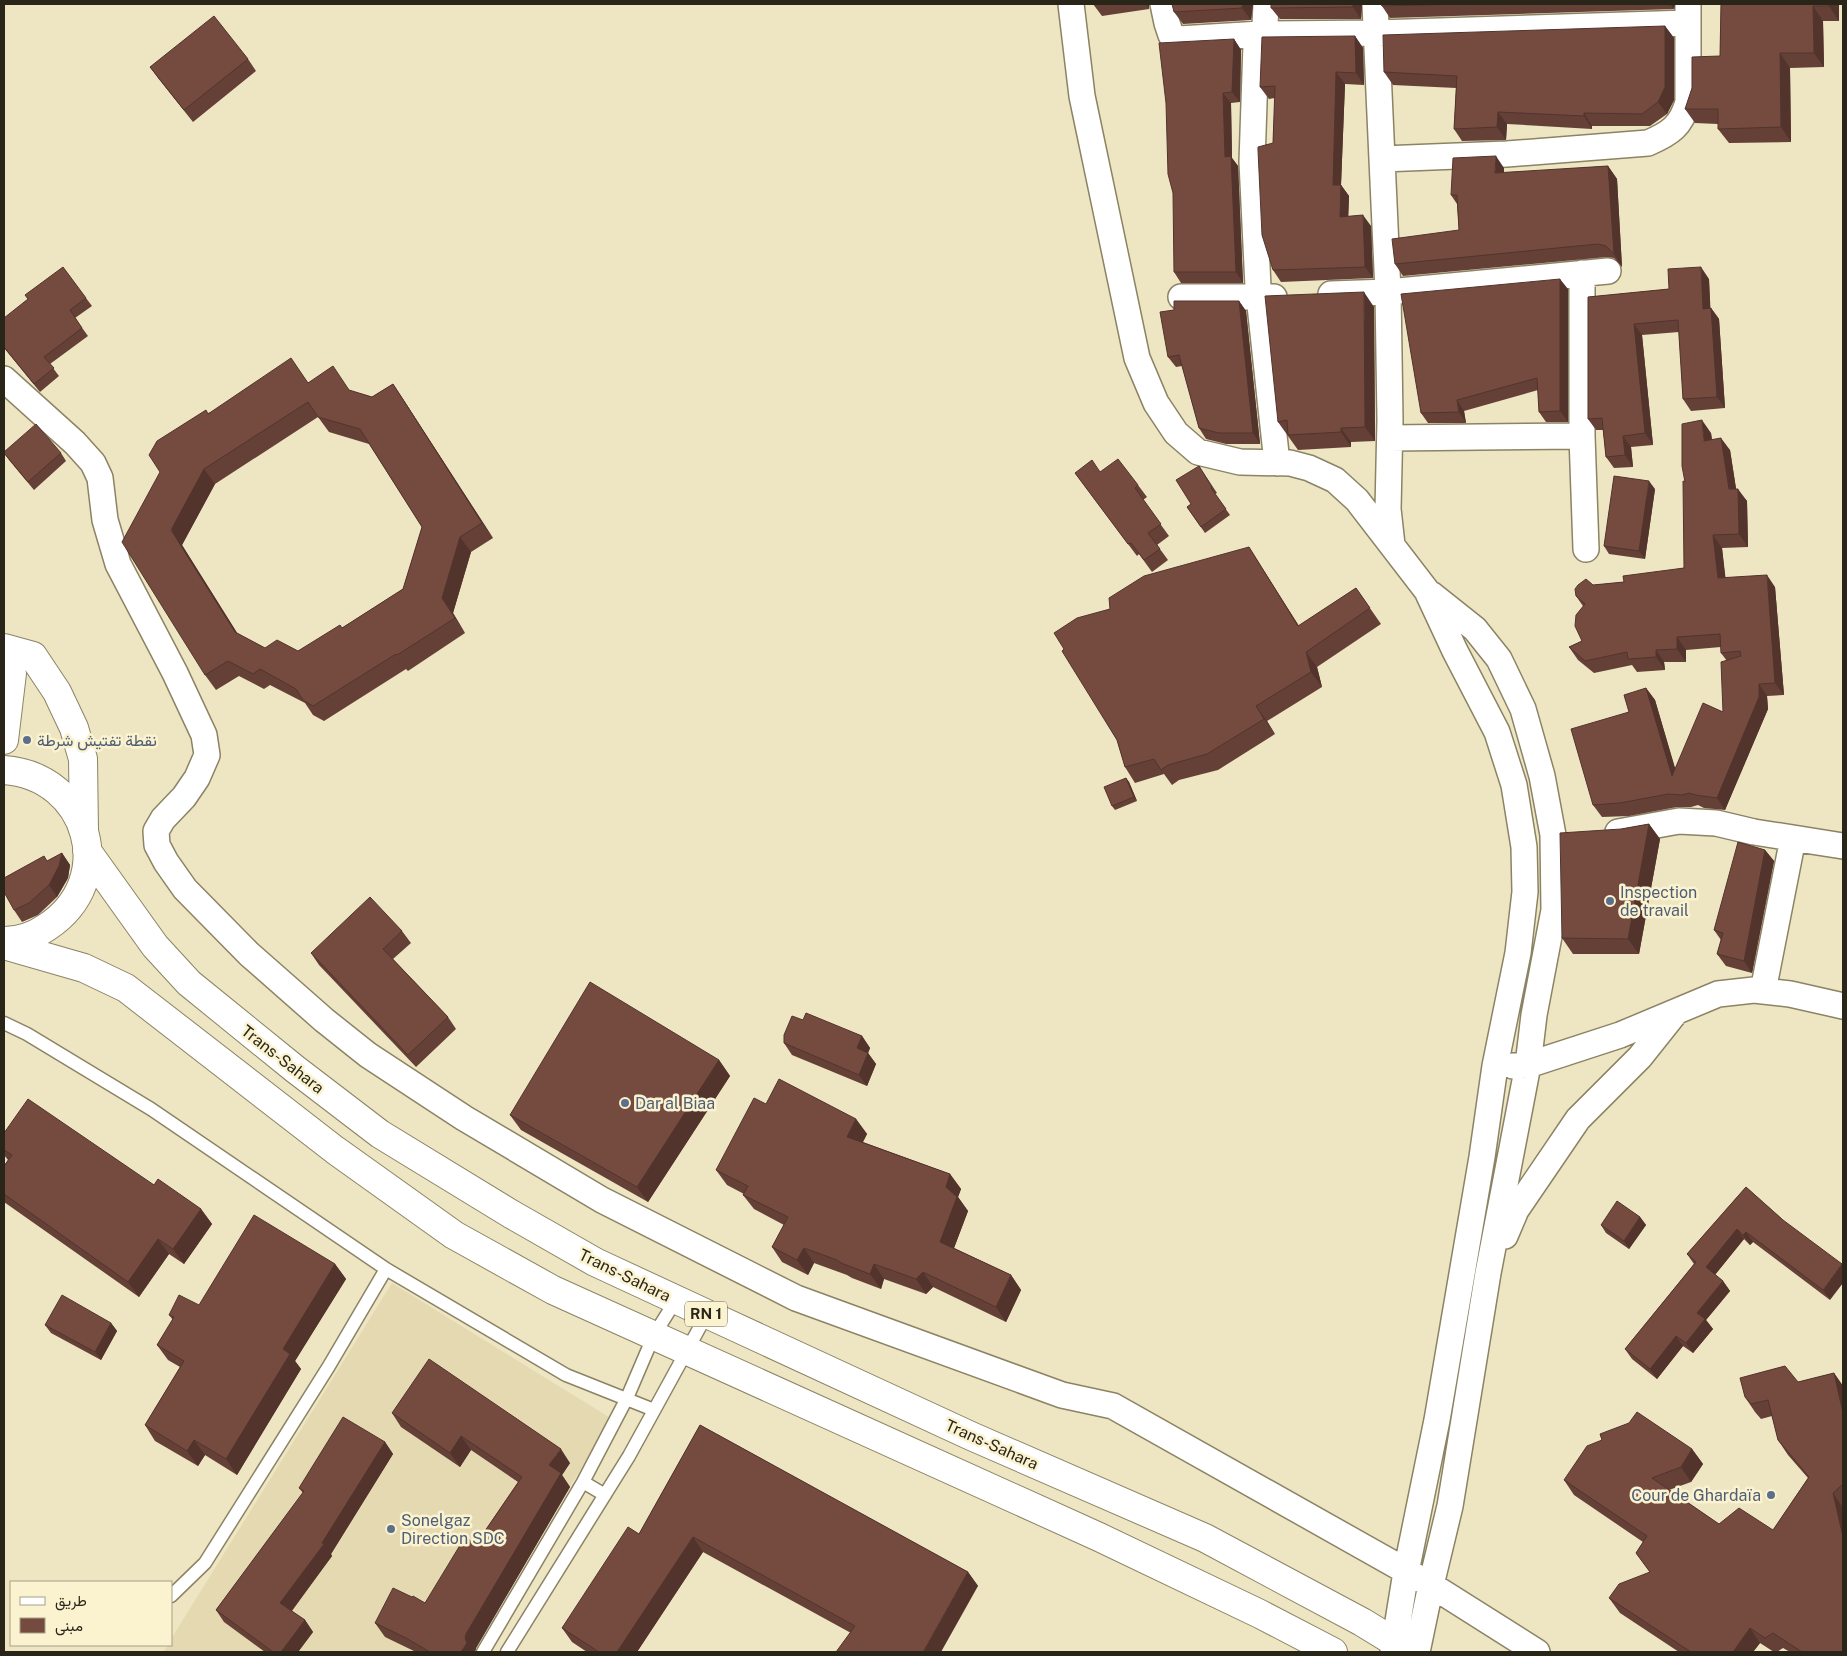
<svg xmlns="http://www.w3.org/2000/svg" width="1847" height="1656" viewBox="0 0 1847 1656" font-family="'Public Sans',Vazirmatn,sans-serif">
<rect width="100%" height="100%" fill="#eee5c3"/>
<path fill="#e4d9b1" d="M392,1283L612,1419L467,1652H167L164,1651L168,1645H171V1639Z"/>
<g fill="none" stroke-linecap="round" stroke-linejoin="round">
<g stroke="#8b8364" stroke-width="15">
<path id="lane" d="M4,1023L27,1034L151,1109L386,1269L566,1375L654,1410
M583,1482L605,1495
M171,1596L205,1563L329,1366L386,1269
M483,1652L583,1482L627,1398L654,1335L676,1300
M507,1652L629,1456L707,1314"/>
</g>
<g stroke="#8b8364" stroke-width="28">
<path id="street" d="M1071,4L1082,96L1137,358L1156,403L1176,433L1198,452L1240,462L1290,463L1309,468L1335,480L1357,500L1427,591L1455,651L1497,732L1514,785L1524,847L1525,892L1518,953L1495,1066L1482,1157L1437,1420L1406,1572L1393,1652
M1163,4L1167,23L1171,35L1179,39L1261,34L1377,33L1688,23
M1266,4L1265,25L1256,44L1252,162L1258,287L1277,463
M1375,4L1388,292L1390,420L1388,509L1392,545
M1382,159L1507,154L1648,143C1671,133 1681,126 1688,102V4
M1582,273V436L1586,549
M1331,294L1388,292L1608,271
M1181,297H1274
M4,379L75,443L93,463L100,478L105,520L118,564L175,673L204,735L207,755L197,778L184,797L163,819L156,831L157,845L166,862L185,889L249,954L324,1020L368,1055L464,1118L602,1200L796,1298L1062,1395L1113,1406L1431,1585L1537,1652
M1390,438L1582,436
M1618,832L1679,821L1716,823L1754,832L1843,846
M1763,991L1793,838
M1513,1066L1528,1065L1620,1035L1718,994L1754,990L1790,994L1843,1006
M1505,1236L1516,1210L1578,1119L1640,1057L1675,1013
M1417,1652L1431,1585L1450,1506L1488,1273L1528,1065L1534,1015L1554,910L1553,835L1542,776L1523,709L1499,659L1475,629L1431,594"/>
</g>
<g stroke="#8b8364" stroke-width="30">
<path id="secondary" d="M4,648L33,656L57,692L74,728L83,759L84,831
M4,663L12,673L4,740"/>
</g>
<g stroke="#8b8364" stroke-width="30">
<path id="highway" d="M4,770C89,776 119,880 47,927C34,936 19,941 4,941
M87,851L155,946L189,983L295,1069L380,1134L511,1214L595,1262L707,1314L971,1436L1205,1538L1362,1622L1411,1652
M4,945L84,968L126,988L335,1150L454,1235L553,1290L1099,1537L1260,1614L1333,1652"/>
</g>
<use href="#lane" stroke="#fff" stroke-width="12"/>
<use href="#street" stroke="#fff" stroke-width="25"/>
<use href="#secondary" stroke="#fff" stroke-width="28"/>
<use href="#highway" stroke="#fff" stroke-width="28"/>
</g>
<path fill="#654037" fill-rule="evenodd" d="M1093,4H1149V9L1102,16Z
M1253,4L1251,20L1183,24L1174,12Z
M1271,4H1362L1361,19H1280L1271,8Z
M1381,4H1675L1674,9L1390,18L1382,6Z
M1721,4H1839V21H1823L1824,67L1790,68L1791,142L1729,143L1718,129V124L1695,123L1685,109L1720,56Z
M1665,26L1674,38V100L1667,114L1650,126H1592V129L1507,124L1506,140L1462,141L1454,129L1456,88L1393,85L1384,72Z
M1355,36L1363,48L1364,85L1345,84L1341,185L1349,196L1348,216L1371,226L1373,278L1281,282L1273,270V143L1275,98L1269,99L1260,87Z
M1234,39L1241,50L1240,102L1231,103L1232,158L1238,166L1243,283H1181L1174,272Z
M248,59L256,71L193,122L158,78L150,67Z
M1608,166L1617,179L1622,267L1614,258L1607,257L1403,276L1395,264L1459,230L1457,204L1451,195L1504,168V173Z
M1709,279L1710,308H1711L1719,319L1725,408L1691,411L1683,399L1679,332L1642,335L1653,445L1631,447L1633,467L1614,468L1606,457L1603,430H1596L1588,419V297L1669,289Z
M1568,289V422H1546L1539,412L1538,390L1464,411L1466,423H1428L1421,413Z
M86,298L92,306L75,318L88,336L50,364L59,376L40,392L4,348V318Z
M1239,301L1246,311L1260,444H1226L1206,439L1199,428L1182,366L1176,367L1168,357Z
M1374,307L1375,441L1351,442V447L1298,450L1278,422Z
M308,382L350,391L372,397L393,384L403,399L493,538L471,552L453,613L465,633L408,671L406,669L324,721L313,715L305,703L270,685L264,689L239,676L216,690L205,675L160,472L208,413ZM318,417L329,432L369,444L422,527L403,589L342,628L298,651L265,648L237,633L182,545L215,484Z
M1711,433L1712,439L1730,450L1736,489L1747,501L1748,547L1722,548L1725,577L1775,587L1784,695L1767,696L1768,709L1725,810L1704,808L1698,805L1691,807H1677L1629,816L1602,817L1593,805L1629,712L1646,688L1655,700L1675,769L1723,712L1727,661L1721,653V647L1686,650V662H1664L1665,670L1637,672L1632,665L1594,673L1578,660L1569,647L1582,641L1583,606L1576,596L1593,585L1624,582L1684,568L1685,482Z
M4,453H61L66,461L34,490L9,460Z
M1199,466L1217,493L1215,494L1230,515L1205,533L1187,507L1191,504Z
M1100,472L1138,485L1147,497L1143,500L1169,536L1157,545L1168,560L1152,572L1139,554L1137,556L1075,473Z
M1655,489L1645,559L1609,554L1604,546Z
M1249,547L1259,563L1299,626L1356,588L1381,624L1317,667L1322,687L1267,721L1275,734L1218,770L1179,780L1172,785L1164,774L1135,783L1125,767L1117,740L1064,649L1110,609Z
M1126,778L1129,782L1137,801L1115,810L1112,806Z
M1649,824L1660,839L1639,954H1573L1562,938L1621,829Z
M1765,850L1774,861L1752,973L1726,966L1717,954L1721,940L1714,930Z
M62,853L70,865L68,878L57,897L38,915L22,922L14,910L48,861Z
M402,931L411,943L393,959L448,1017L456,1029L416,1067L319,965L311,953Z
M803,1020L862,1036L870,1048L868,1053L876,1064L867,1086L792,1055L784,1043Z
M719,1060L730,1076L648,1202L521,1130L510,1115Z
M766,1104L856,1119L867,1134L863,1142L950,1174L961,1189L958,1197L968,1211L954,1248L1011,1275L1021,1290L1006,1322L933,1287L926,1294L884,1279L881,1289L852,1278L847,1275L814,1263L808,1275L782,1262L772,1247L784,1225L754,1209L743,1195L744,1194L727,1185L716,1170Z
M4,1133L154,1185L201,1209L212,1224L184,1264L169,1254L139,1297L4,1202V1166L8,1160L4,1155Z
M1746,1187L1783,1220L1830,1300L1753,1242L1750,1245L1744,1239L1715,1275L1723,1281L1730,1291L1706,1320L1713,1329L1693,1353L1683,1346L1657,1379L1632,1359L1625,1349L1694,1264L1687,1254Z
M1640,1217L1646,1225L1629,1249L1606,1233L1601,1225Z
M335,1264L346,1279L295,1361L301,1369L237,1475L205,1455L198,1466L155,1441L145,1425L180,1367L168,1360L157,1345L173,1320L169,1315Z
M111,1323L117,1331L101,1360L51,1333L45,1325Z
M1834,1373L1843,1386V1652H1790L1783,1648L1777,1652H1774L1760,1643L1753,1652H1679L1620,1613L1609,1598L1650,1572L1636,1553L1643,1542L1574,1495L1564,1480L1692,1449L1703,1464L1691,1482L1669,1490L1719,1524L1773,1530L1808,1478L1788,1455L1778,1440L1772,1416L1761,1419L1755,1412L1745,1397L1798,1382Z
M392,1413L570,1463L562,1475L570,1487L476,1648L475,1652H416L385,1637L375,1623L425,1603L476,1544L518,1482L471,1450L460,1467L401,1427Z
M700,1425L968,1572L978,1586L851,1633L703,1552L637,1652H587L572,1642L562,1628L639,1534Z
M385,1442L393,1454L331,1554L332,1556L291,1611L305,1620L313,1632L298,1652H265L224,1622L216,1610L303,1493L299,1488Z"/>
<path fill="#52342d" d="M1146,4H1149V9Z
M1243,4H1253L1251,20L1242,8Z
M1353,4H1362L1361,19L1353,7Z
M1670,4H1675L1674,9Z
M1829,4H1839V21L1829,6Z
M1813,6L1823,21L1824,67L1814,53Z
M1665,26L1674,38V100L1667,114L1658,102Z
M1355,36L1363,48L1364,85L1356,73Z
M1234,39L1241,50L1240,102L1232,92Z
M1780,53L1790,68L1791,142L1781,127Z
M1336,72L1345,84L1341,185L1349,196L1348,228L1340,217L1333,185Z
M1223,93L1231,103L1232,158L1238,166L1243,283L1236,272L1225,157Z
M1498,112L1507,124L1506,140L1497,127Z
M1584,113L1592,126V129L1584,116Z
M1496,156L1504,168V185L1495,173Z
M1608,166L1617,179L1622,267L1614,254Z
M1363,215L1371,226L1373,278L1365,267Z
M1701,267L1709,279L1711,320L1703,309Z
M1560,279L1568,289V422L1560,411Z
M1364,292L1374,307L1375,441L1365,427Z
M1239,301L1246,311L1260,444L1253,433Z
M1711,308L1719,319L1725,408L1717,397Z
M1634,324L1642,335L1653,445L1645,433Z
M393,384L403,399L493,538L482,523Z
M1457,400L1464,411L1466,423L1459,412Z
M1702,420L1711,433L1713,453L1704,441Z
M1341,428L1351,442V447L1341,432Z
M1623,436L1631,447L1633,467L1625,455Z
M1721,438L1730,450L1738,501L1729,489Z
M204,469L215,484L182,545L246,647L235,632L171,530Z
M1649,481L1655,489L1645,559L1639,551Z
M1738,489L1747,501L1748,547L1739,534Z
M1713,535L1722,548L1727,590L1718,578Z
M460,537L471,552L453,613L465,633L442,598Z
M1249,547L1259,563L1309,642L1298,626Z
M1767,575L1775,587L1784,695L1775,683Z
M1677,637L1686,650V662L1677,649Z
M1656,650L1664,662L1665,670L1656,657Z
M1306,652L1317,667L1322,687L1311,672Z
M1759,684L1767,696L1768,709L1725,810L1717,798Z
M1646,688L1655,700L1681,788L1672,776Z
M1256,706L1267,721L1275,734L1264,719Z
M1126,778L1129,782L1137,801L1134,797Z
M1649,824L1660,839L1639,954L1628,939Z
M1765,850L1774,861L1752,973L1744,961Z
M62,853L70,865L68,878L57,897L49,885Z
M862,1036L870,1048L868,1053L876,1064L867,1086L859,1075L857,1048Z
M719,1060L730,1076L648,1202L637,1187Z
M856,1119L867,1134L858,1151L847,1137Z
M950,1174L961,1189L958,1197L968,1211L951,1256L940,1242L946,1187Z
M201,1209L212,1224L184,1264L173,1249Z
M1640,1217L1646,1225L1629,1249L1624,1241Z
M1737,1229L1744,1239L1713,1277L1706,1267Z
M1746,1232L1753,1242L1750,1245L1743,1235Z
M158,1239L169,1254L139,1297L128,1282Z
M804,1248L814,1263L808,1275L797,1260Z
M335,1264L346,1279L295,1361L301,1369L237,1475L226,1459L283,1349Z
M874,1264L884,1279L881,1289L870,1274Z
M1842,1264L1843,1266V1283L1830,1300L1823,1290Z
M923,1272L933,1287L926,1294L916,1279Z
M1011,1275L1021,1290L1006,1322L996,1307Z
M1723,1281L1730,1291L1706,1320L1713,1329L1693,1353L1686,1343L1697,1313Z
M111,1323L117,1331L101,1360L95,1352Z
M1676,1336L1683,1346L1657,1379L1650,1369Z
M1834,1373L1843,1386V1413Z
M461,1436L471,1450L460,1467L450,1453Z
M194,1440L205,1455L198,1466L187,1451Z
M385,1442L393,1454L331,1554L332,1556L289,1615L280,1603L322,1543Z
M561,1449L570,1463L562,1475L570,1487L476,1648L475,1652H461L466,1634L549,1465Z
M1692,1449L1703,1464L1691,1482L1681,1467Z
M1833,1493L1843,1508V1537Z
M693,1537L703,1552L637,1652H617Z
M968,1572L978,1586L941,1652H923Z
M305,1620L313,1632L298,1652H281Z
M1750,1628L1760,1643L1753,1652H1733Z"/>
<path fill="#754b40" stroke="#52342d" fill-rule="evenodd" d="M1172,4H1243L1242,8L1174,12Z
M1271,4H1353V7L1271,8Z
M1381,4H1461L1382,6Z
M1721,4H1829V6H1813L1814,53H1780L1781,127L1718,129V109H1685L1692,88V57L1720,56Z
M214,16L248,59L184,110L150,67Z
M1665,26V87L1658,102L1642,114L1584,113V116L1498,112L1497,127L1454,129L1457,76L1384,72L1383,35Z
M1355,36L1356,73L1336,72L1333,185H1341L1340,217L1363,215L1365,267L1273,270L1262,235L1258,150V147L1273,143L1275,86L1260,87L1262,37Z
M1234,39L1232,92L1223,93L1225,157L1231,156L1236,272H1174L1173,193L1168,174L1166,103L1159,43Z
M1496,156L1495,173L1608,166L1614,254L1606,246L1598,244L1395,264L1392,239L1459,230L1457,195H1451L1453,158Z
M63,267L86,298L70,310L82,328L44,357L54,368L34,384L4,347V318L28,299L25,295Z
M1701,267L1703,309L1711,308L1717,397L1683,399L1678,320L1634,324L1645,433L1623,436L1625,455L1606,457L1602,418L1588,419V297L1669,289L1668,269Z
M1560,279V411L1539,412L1537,378L1457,400L1459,412L1421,413L1401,294Z
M1364,292L1365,427L1341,428V432L1288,435L1287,420L1278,422L1265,296Z
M1174,301H1239L1253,433H1219L1199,428L1179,355L1168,357L1160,312L1174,310Z
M291,358L308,383L333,366L349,390L372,397L393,384L482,523L460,537L442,598L455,618L397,655L396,654L313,706L303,700L296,689L260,669L253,674L228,661L205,675L122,542L160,472L149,455L157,441L206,410L208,414ZM308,402L318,417L360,429L422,527L403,589L342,628L340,625L298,651L277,640L265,648L235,632L171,530L204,469Z
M1702,420L1704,441L1721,438L1729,489H1738L1739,534L1713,535L1718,578L1767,575L1775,683L1759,684V697L1717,798L1696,795L1689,793L1682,795L1668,794L1620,803L1593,805L1571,729L1629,712L1624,695L1646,688L1672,776L1703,703L1723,712L1721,662L1741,656L1740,651L1721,653L1720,634L1677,637V649L1656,650V657L1628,659L1627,652L1585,661L1569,647L1582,641L1575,626L1576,615L1585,604L1576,596L1575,589L1578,585L1586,579L1593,585L1624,582L1623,576L1684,568L1683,481L1685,482L1682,466V424Z
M36,424L61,453L28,482L4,453V452Z
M1118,459L1138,485L1135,488L1161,524L1148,533L1160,549L1144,560L1131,543L1128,544L1075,473L1092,460L1100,472Z
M1199,466L1212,487L1211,488L1226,509L1201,527L1187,507L1191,504L1176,480Z
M1614,476L1649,481L1639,551L1604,546Z
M1249,547L1298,626L1356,588L1370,608L1306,652L1311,672L1256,706L1264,719L1207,754L1168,765L1161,770L1154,759L1125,767L1117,740L1062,651L1064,649L1054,633L1077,618L1110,609L1109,598L1144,576Z
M1126,778L1134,797L1112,806L1104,787Z
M1649,824L1628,939L1562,938L1560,833L1621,829Z
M1738,842L1765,850L1744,961L1717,954L1723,933L1714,930Z
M62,853L59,866L49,885L29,903L14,910L4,892V878L44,856L47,861Z
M370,897L402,931L383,949L448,1017L408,1055L311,953Z
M590,982L719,1060L637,1187L510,1115Z
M806,1013L862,1036L857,1048L868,1053L859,1075L784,1043V1035L792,1016L803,1020Z
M779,1079L856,1119L847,1137L950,1174L946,1187L957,1197L940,1242L1011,1275L996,1307L923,1272L916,1279L874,1264L870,1274L841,1263L837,1260L804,1248L797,1260L772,1247L788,1217L743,1195L748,1186L716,1170L754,1098L766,1104Z
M28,1099L154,1185L158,1179L201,1209L173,1249L158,1239L128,1282L4,1194V1166L12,1155L4,1150V1133Z
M1746,1187L1783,1220L1842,1264L1823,1290L1746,1232L1743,1235L1737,1229L1706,1267L1723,1281L1697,1313L1705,1319L1686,1343L1676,1336L1650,1369L1625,1349L1696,1262L1687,1254Z
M1617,1201L1640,1217L1624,1241L1601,1225Z
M254,1215L335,1264L283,1349L290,1354L226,1459L194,1440L187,1451L145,1425L184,1361L157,1345L174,1317L169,1315L179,1295L199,1305Z
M62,1295L111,1323L95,1352L45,1325Z
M429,1359L561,1449L549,1465L561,1473L466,1634L465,1638L467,1643L461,1652H430L406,1638L375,1623L393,1588L412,1597L413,1596L425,1603L465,1537L476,1544L522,1477L461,1436L450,1453L392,1413Z
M1785,1366L1798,1382L1834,1373L1843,1413V1484L1833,1493L1843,1537V1652H1802L1773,1633L1765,1638L1750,1628L1733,1652H1691L1609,1598L1619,1584L1650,1572L1636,1553L1647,1536L1564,1480L1587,1446L1602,1440L1600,1434L1629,1423L1637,1412L1692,1449L1681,1467L1652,1478L1719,1524L1739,1508L1773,1530L1809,1477L1778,1440L1768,1400L1751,1404L1745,1397L1740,1378Z
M343,1417L385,1442L322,1543L324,1544L280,1603L305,1620L281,1652H273L216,1610L304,1491L299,1488Z
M700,1425L968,1572L923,1652H836L855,1626L693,1537L617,1652H599L562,1628L628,1527L639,1534Z"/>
<g fill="#5c6f8a" stroke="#fbf2d0" stroke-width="2">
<circle cx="27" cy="740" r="5"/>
<circle cx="1610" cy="901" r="5"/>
<circle cx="625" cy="1103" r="5"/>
<circle cx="1771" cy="1495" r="5"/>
<circle cx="391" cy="1529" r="5"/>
</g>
<g text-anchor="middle" stroke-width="5" stroke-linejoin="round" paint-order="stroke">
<rect fill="#fbf2d0" stroke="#686350" stroke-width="1" x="685" y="1301.5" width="42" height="25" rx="4"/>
<g font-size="15" font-weight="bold" fill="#292619">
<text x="706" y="1319">RN 1</text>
</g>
<g font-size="16" fill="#4e5e75" stroke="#fbf2d0" text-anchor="start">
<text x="37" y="746">نقطة تفتيش شرطة</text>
<text x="1620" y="898">Inspection<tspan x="1620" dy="18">de travail</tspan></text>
<text x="635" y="1109">Dar al Biaa</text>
<text x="1761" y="1501" text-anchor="end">Cour de Ghardaïa</text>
<text x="401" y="1526">Sonelgaz<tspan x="401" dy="18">Direction SDC</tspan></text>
</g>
<g font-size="16" fill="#292619" stroke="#fbf2d0">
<text transform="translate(283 1059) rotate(38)" y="6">Trans-Sahara</text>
<text transform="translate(625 1275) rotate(26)" y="6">Trans-Sahara</text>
<text transform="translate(992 1444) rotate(24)" y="6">Trans-Sahara</text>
</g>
</g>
<rect width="1847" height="1656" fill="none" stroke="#292619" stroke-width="10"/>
<rect x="10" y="1581" width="162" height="65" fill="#fbf2d0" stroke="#a7a087"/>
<rect x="20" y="1597" width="25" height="8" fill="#ffffff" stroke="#a7a087"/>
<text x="55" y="1606" font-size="15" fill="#292619">طريق</text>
<rect x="20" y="1618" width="25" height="15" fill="#754b40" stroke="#a7a087"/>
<text x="55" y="1631" font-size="15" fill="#292619">مبنى</text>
</svg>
